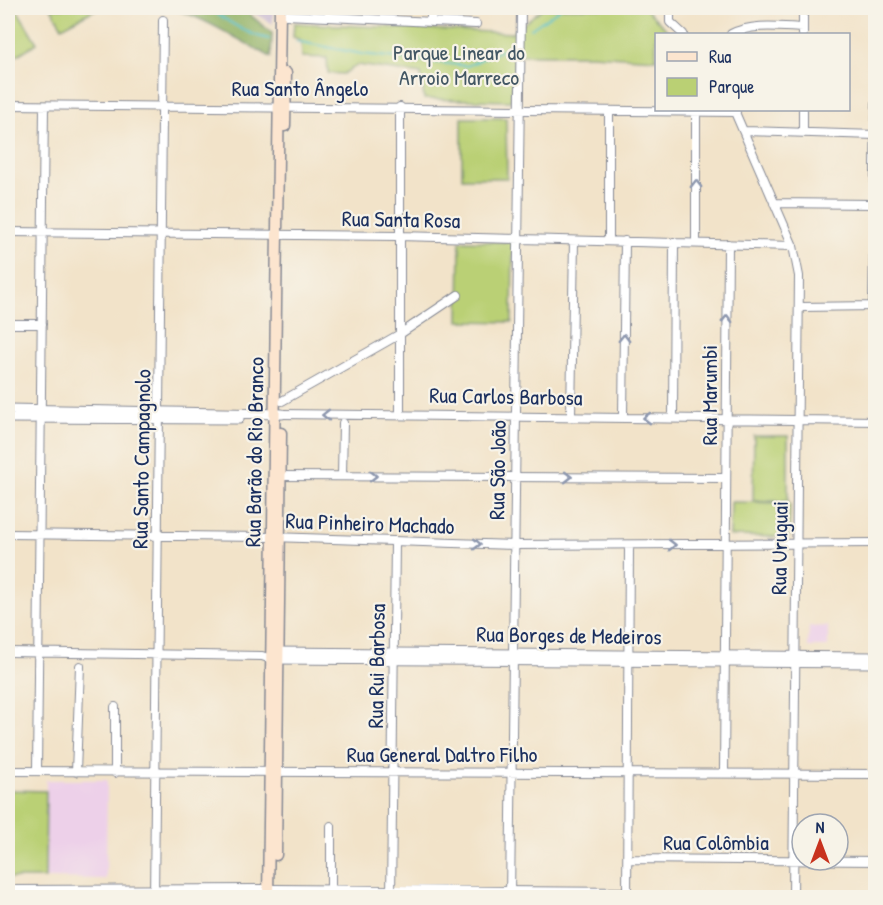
<svg xmlns="http://www.w3.org/2000/svg" width="883" height="905" viewBox="0 0 883 905" font-family="'Patrick Hand',sans-serif">
<rect width="100%" height="100%" fill="#f7f3e8"/>
<filter id="ink" filterUnits="userSpaceOnUse"><feTurbulence type="fractalNoise" baseFrequency=".0167" numOctaves="2"/><feDisplacementMap in="SourceGraphic" scale="12" xChannelSelector="R" yChannelSelector="G"/><feConvolveMatrix kernelMatrix="1 2 1 2 8 2 1 2 1" color-interpolation-filters="sRGB"/></filter>
<filter id="wash" filterUnits="userSpaceOnUse"><feTurbulence type="fractalNoise" baseFrequency=".008" numOctaves="4" result="noise"/><feDisplacementMap in="SourceGraphic" scale="24" xChannelSelector="R" yChannelSelector="G"/><feGaussianBlur stdDeviation="1.35" result="paint"/><feColorMatrix in="noise" values="0 0 0 0 0 0 0 0 0 0 0 0 0 0 0 0 0 1.4 0 .05"/><feComposite in="paint" operator="in"/></filter>
<g filter="url(#wash)">
<rect width="100%" height="100%" fill="#f2e3c9"/>
<path fill="#edd0e9" d="M828,626V647H808L809,627Z
M46,780H107L106,879L45,878Z"/>
<path fill="#ccbed4" d="M244,8H273V24Z"/>
<path fill="#bad074" stroke="#6a8069" stroke-width="1.5" d="M8,8H16L37,43L8,61Z
M51,8H98L62,27Z
M543,8H645L671,34H656V59L592,55H515L511,101L424,99L421,74L358,65L343,74L328,73L327,58L302,57L301,40L293,37L294,23L512,33Z
M462,118H506L507,178H462Z
M460,241L513,242L512,322L459,321Z
M754,436H788V501H753Z
M731,502L790,503L789,537L730,536Z
M8,790L46,791L45,878H8Z"/>
<path fill="#93b266" stroke="#577062" stroke-width="1.5" d="M141,8H242L272,33L271,57C240,41 210,21 177,10C165,5 156,14 141,8Z"/>
<g fill="none" stroke-linecap="round" stroke-linejoin="round">
<path stroke="#52c0c7" stroke-width="2" d="M207,8C228,20 244,34 269,39
M531,29L561,8
M296,41L362,54L467,66L499,51L509,49"/>
</g>
</g>
<g filter="url(#ink)">
<g fill="none" stroke-linecap="round" stroke-linejoin="round">
<g stroke="#868994" stroke-width="10">
<path id="minor" d="M670,8V22L683,34
M286,15L476,24
M431,22V8
M731,34C753,23 779,27 803,28
M803,34V8
M8,105L736,112
M400,107V413
M734,110L793,246L799,276L793,898
M609,111V241
M744,131L876,135
M803,132V110
M774,203L872,204
M8,232L398,236L793,246
M696,242V112
M873,306L876,103
M800,307L876,306
M8,324H42
M282,401L400,334L458,295
M282,414L876,421
M571,416L574,241
M623,417L625,241
M673,418L674,242
M277,476L726,478
M342,476L343,423
M8,534L272,537L514,545L876,543
M8,652L262,656L271,659
M8,771L876,774
M37,771L44,106
M76,772L80,666
M115,773V707
M724,773L728,244
M628,859L876,861
M331,889V826
M8,890L275,889L628,892
M154,898L163,20
M391,898L395,542
M510,898L521,8
M627,898L629,545"/>
</g>
<g stroke="#868994" stroke-width="11">
<path id="tertiary" d="M8,409L282,414
M8,418L239,419
M272,652L876,657
M273,659L876,663"/>
</g>
<g stroke="#868994" stroke-width="13">
<path id="secondary" d="M285,126L286,73
M276,855L281,433
M268,898L280,8"/>
</g>
<use href="#minor" stroke="#fff" stroke-width="8"/>
<use href="#tertiary" stroke="#fff" stroke-width="9"/>
<use href="#secondary" stroke="#fce5cf" stroke-width="10"/>
</g>
<defs><path id="oneway-chevron" d="M-2-3.5L2.5 0L-2 3.5" fill="none" stroke-width="1.6" stroke-linecap="round" stroke-linejoin="round" transform="scale(1.5)"/></defs>
<g stroke="#8d97ae">
<use href="#oneway-chevron" transform="translate(696 184) rotate(-90)"/>
<use href="#oneway-chevron" transform="translate(727 319) rotate(-89)"/>
<use href="#oneway-chevron" transform="translate(624 338) rotate(-89)"/>
<use href="#oneway-chevron" transform="translate(326 415) rotate(179)"/>
<use href="#oneway-chevron" transform="translate(647 418) rotate(-179)"/>
<use href="#oneway-chevron" transform="translate(373 476)"/>
<use href="#oneway-chevron" transform="translate(568 477)"/>
<use href="#oneway-chevron" transform="translate(477 544) rotate(1)"/>
<use href="#oneway-chevron" transform="translate(672 545)"/>
</g>
</g>
<g text-anchor="middle" stroke-width="4.5" stroke-linejoin="round" paint-order="stroke">
<g font-size="22" fill="#435764" stroke="#f7f3e8">
<text x="459" y="60">Parque Linear do<tspan x="459" dy="25">Arroio Marreco</tspan></text>
</g>
<g font-size="22" fill="#1b2f5e" stroke="#f7f3e8">
<text x="300" y="96">Rua Santo Ângelo</text>
<text transform="translate(401 219) rotate(1)" y="8">Rua Santa Rosa</text>
<text transform="translate(709 395) rotate(-90)" y="8">Rua Marumbi</text>
<text transform="translate(506 396) rotate(1)" y="8">Rua Carlos Barbosa</text>
<text transform="translate(254 452) rotate(-89)" y="8">Rua Barão do Rio Branco</text>
<text transform="translate(141 459) rotate(-89)" y="8">Rua Santo Campagnolo</text>
<text transform="translate(497 470) rotate(-89)" y="8">Rua São João</text>
<text transform="translate(370 523) rotate(2)" y="8">Rua Pinheiro Machado</text>
<text transform="translate(779 548) rotate(-89)" y="8">Rua Uruguai</text>
<text transform="translate(569 635) rotate(1)" y="8">Rua Borges de Medeiros</text>
<text transform="translate(376 666) rotate(-89)" y="8">Rua Rui Barbosa</text>
<text x="442" y="762">Rua General Daltro Filho</text>
<text x="716" y="850">Rua Colômbia</text>
</g>
</g>
<rect width="883" height="905" fill="none" stroke="#f7f3e8" stroke-width="30"/>
<rect x="655" y="33" width="195" height="78" fill="#f7f3e8" stroke="#9fa5b1" stroke-width="1.5"/>
<rect x="667" y="52" width="30" height="9" fill="#fce5cf" stroke="#9fa5b1" stroke-width="1.5"/>
<text x="709" y="63" font-size="18" fill="#1b2f5e">Rua</text>
<rect x="667" y="78" width="30" height="18" fill="#bad074" stroke="#9fa5b1" stroke-width="1.5"/>
<text x="709" y="93" font-size="18" fill="#1b2f5e">Parque</text>
<g transform="translate(820 842)"><circle r="28" fill="#f7f3e8" stroke="#9fa5b1" stroke-width="1.5"/>
<path d="M0-4.5L10 22L0 15L-10 22Z" fill="#c8321e"/>
<text y="-9" font-size="16" font-weight="bold" text-anchor="middle" fill="#1b2f5e">N</text>
</g>
</svg>
